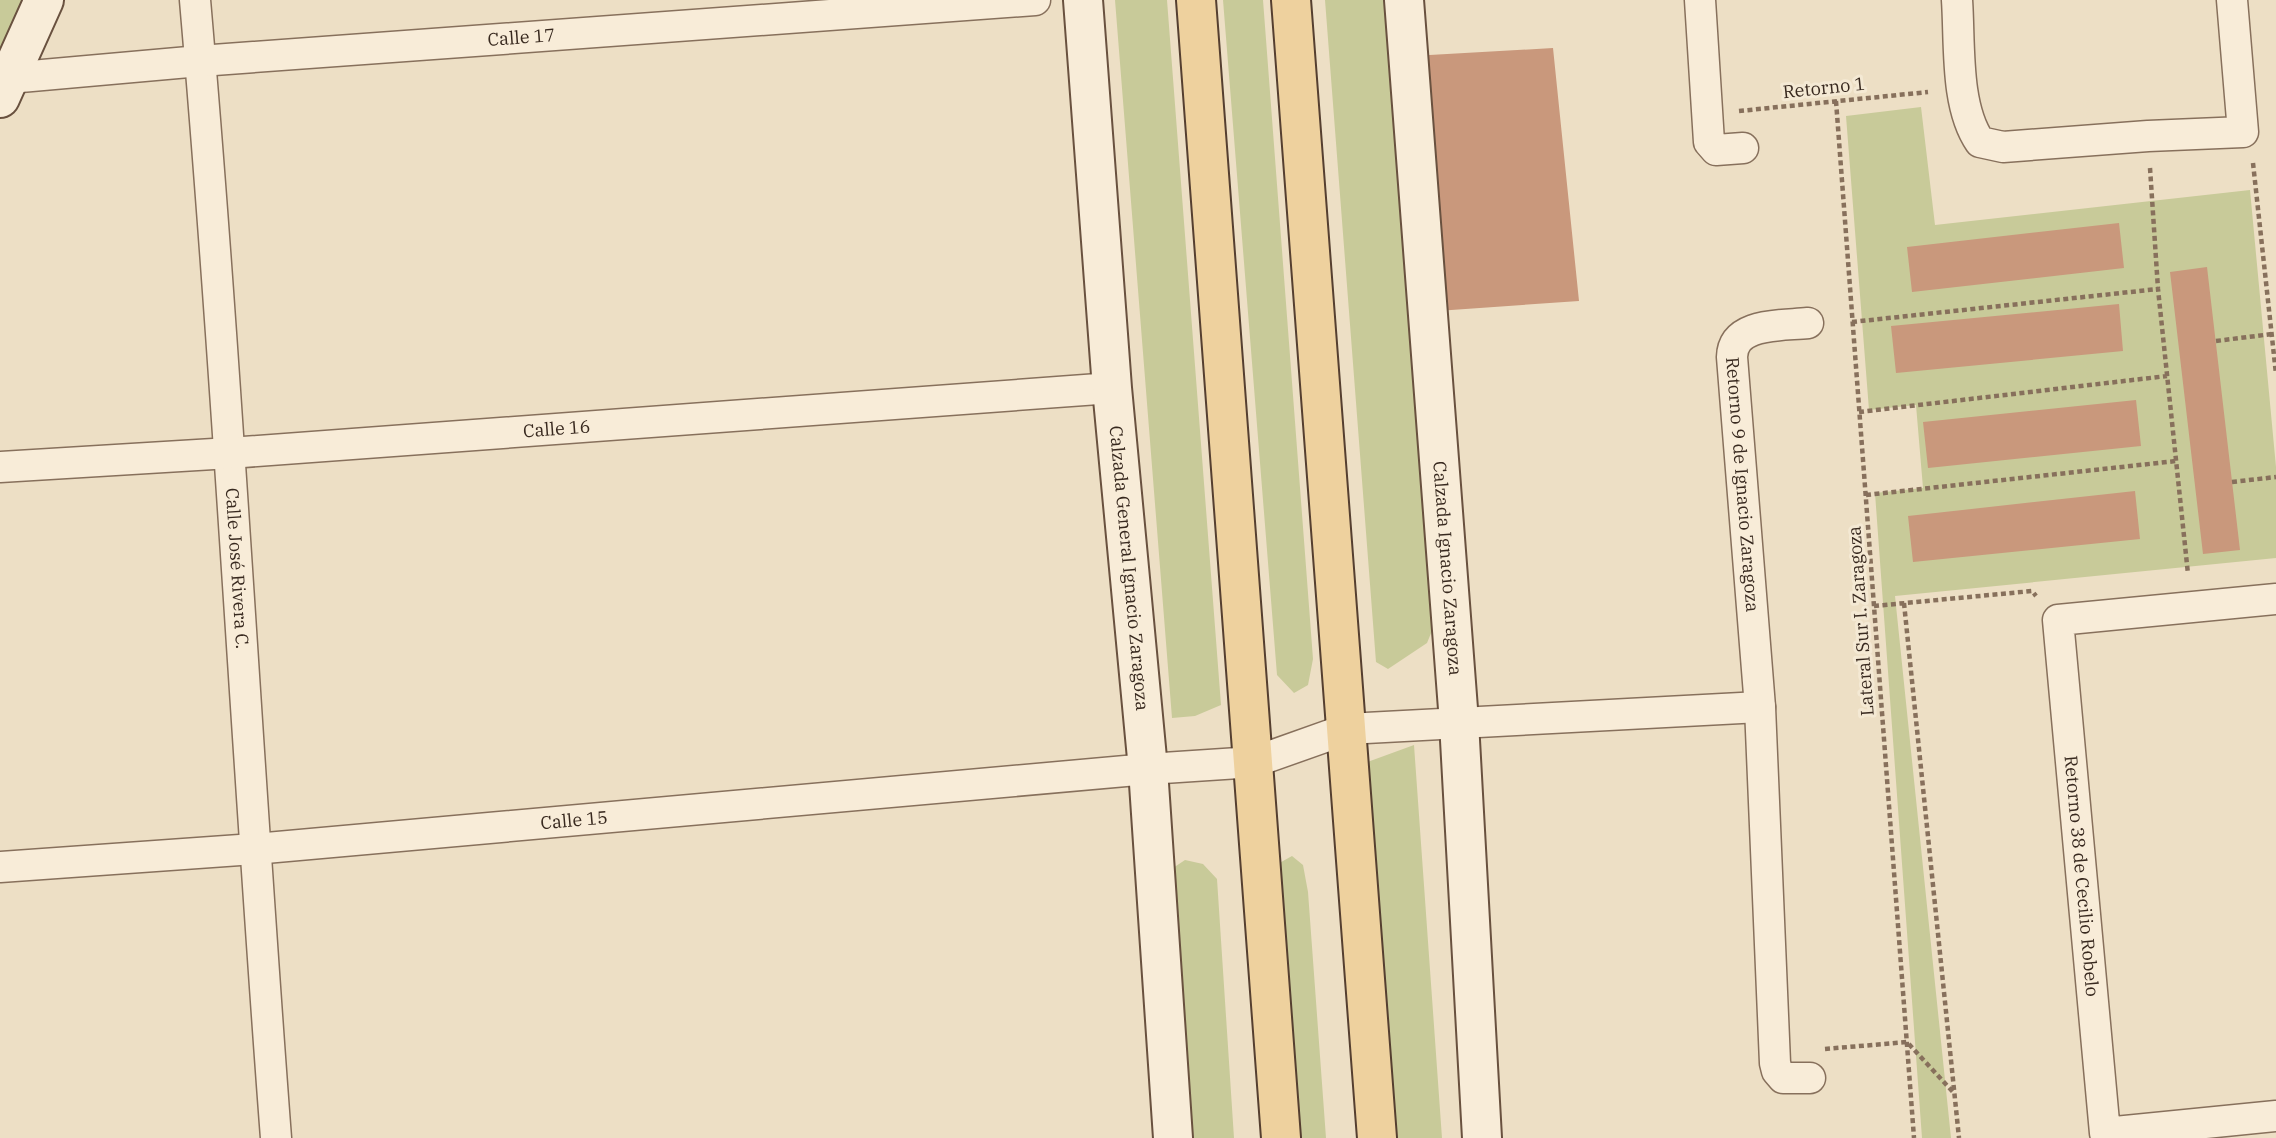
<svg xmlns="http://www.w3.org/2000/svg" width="2276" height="1138" viewBox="0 0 2276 1138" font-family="'IBM Plex Serif',serif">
<rect width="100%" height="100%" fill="#eddfc5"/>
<path fill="#c8ca99" d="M0,0H28L0,63Z
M1115,0H1167L1221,705L1195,716L1172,718Z
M1223,0H1263L1313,659L1308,685L1294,693L1277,675Z
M1325,0H1385L1436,621L1427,643L1388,669L1376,662Z
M1921,107L1935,225L2250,190L2276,467V558L1895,596L1951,1138H1922L1875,493L1923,488L1916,405L1869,410L1846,116Z
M1414,745L1442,1138H1378L1362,764Z
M1292,856L1303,865L1308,892L1326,1138H1290L1274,866Z
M1185,860L1203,864L1217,879L1234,1138H1184L1170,870Z"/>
<path fill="#c9987c" d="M1553,48L1579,301L1437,311L1412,56Z
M2119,223L2124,268L1912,292L1907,247Z
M2207,267L2240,550L2203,554L2170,272Z
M2119,304L2123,351L1896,373L1891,326Z
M2136,400L2141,446L1928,468L1923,422Z
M2135,491L2140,539L1913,562L1908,516Z"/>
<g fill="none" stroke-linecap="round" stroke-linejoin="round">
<g stroke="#87705c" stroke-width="33">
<g id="minor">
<path id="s1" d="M195,0C228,379 247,759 276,1138"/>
<path d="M1700,0L1709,142L1716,150L1743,148"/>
<path d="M1957,0C1960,43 1955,106 1980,142L2003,147L2148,136L2243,132L2232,0"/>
<path id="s2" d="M9,78L200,61L1035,0"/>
<path id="s3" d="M1808,323C1781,326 1733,322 1732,357L1760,707L1775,1063L1777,1071L1783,1078H1810"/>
<path id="s4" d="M0,467L230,453L1112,388"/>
<path id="s5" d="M2276,599L2058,620L2105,1133L2276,1116"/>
<path id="s6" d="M0,867L254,849L1148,769L1254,762L1347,729L1760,707"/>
</g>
</g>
<g stroke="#69513f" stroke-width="42">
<g id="secondary">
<path id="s7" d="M1083,0L1112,388L1148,769L1173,1138"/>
<path id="s8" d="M1404,0L1459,722L1482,1138"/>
<path d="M0,98L44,0"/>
</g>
</g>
<g stroke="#553f30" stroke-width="42">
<path id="primary" d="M1196,0L1281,1138
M1291,0L1377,1138"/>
</g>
<path stroke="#87705c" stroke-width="4.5" stroke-dasharray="5 3.5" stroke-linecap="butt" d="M1836,101L1914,1138
M1739,111L1928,92
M2253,163L2276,374
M2150,168L2158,289L2188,574
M1852,322L2158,289
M2216,341L2272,334
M1859,412L2167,376
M2232,482L2276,477
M1866,495L2176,461
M1904,603L1959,1138
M1874,606L2032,591L2036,596
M1825,1049L1907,1042L1954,1093"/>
<use href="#minor" stroke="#f8ecd8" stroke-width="30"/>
<use href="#secondary" stroke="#f8ecd8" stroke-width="38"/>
<use href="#primary" stroke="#eed19e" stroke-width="38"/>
</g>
<g text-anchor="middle" stroke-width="6" stroke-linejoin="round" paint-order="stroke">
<g font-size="18" fill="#38291f" stroke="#f4e9d4">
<text dy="6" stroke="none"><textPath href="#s2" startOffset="514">Calle 17</textPath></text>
<text transform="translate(1824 88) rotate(-6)" y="6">Retorno 1</text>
<text dy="6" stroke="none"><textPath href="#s4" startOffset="558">Calle 16</textPath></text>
<text dy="6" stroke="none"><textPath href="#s3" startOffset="220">Retorno 9 de Ignacio Zaragoza</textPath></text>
<text dy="6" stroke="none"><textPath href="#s1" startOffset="570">Calle José Rivera C.</textPath></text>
<text dy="6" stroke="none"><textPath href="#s7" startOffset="570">Calzada General Ignacio Zaragoza</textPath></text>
<text dy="6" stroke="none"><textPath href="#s8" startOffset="570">Calzada Ignacio Zaragoza</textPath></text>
<text transform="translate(1861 621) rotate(-94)" y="6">Lateral Sur I. Zaragoza</text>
<text dy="6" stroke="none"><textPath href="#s6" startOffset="576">Calle 15</textPath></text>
<text dy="6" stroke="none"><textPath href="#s5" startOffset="476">Retorno 38 de Cecilio Robelo</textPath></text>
</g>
</g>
</svg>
